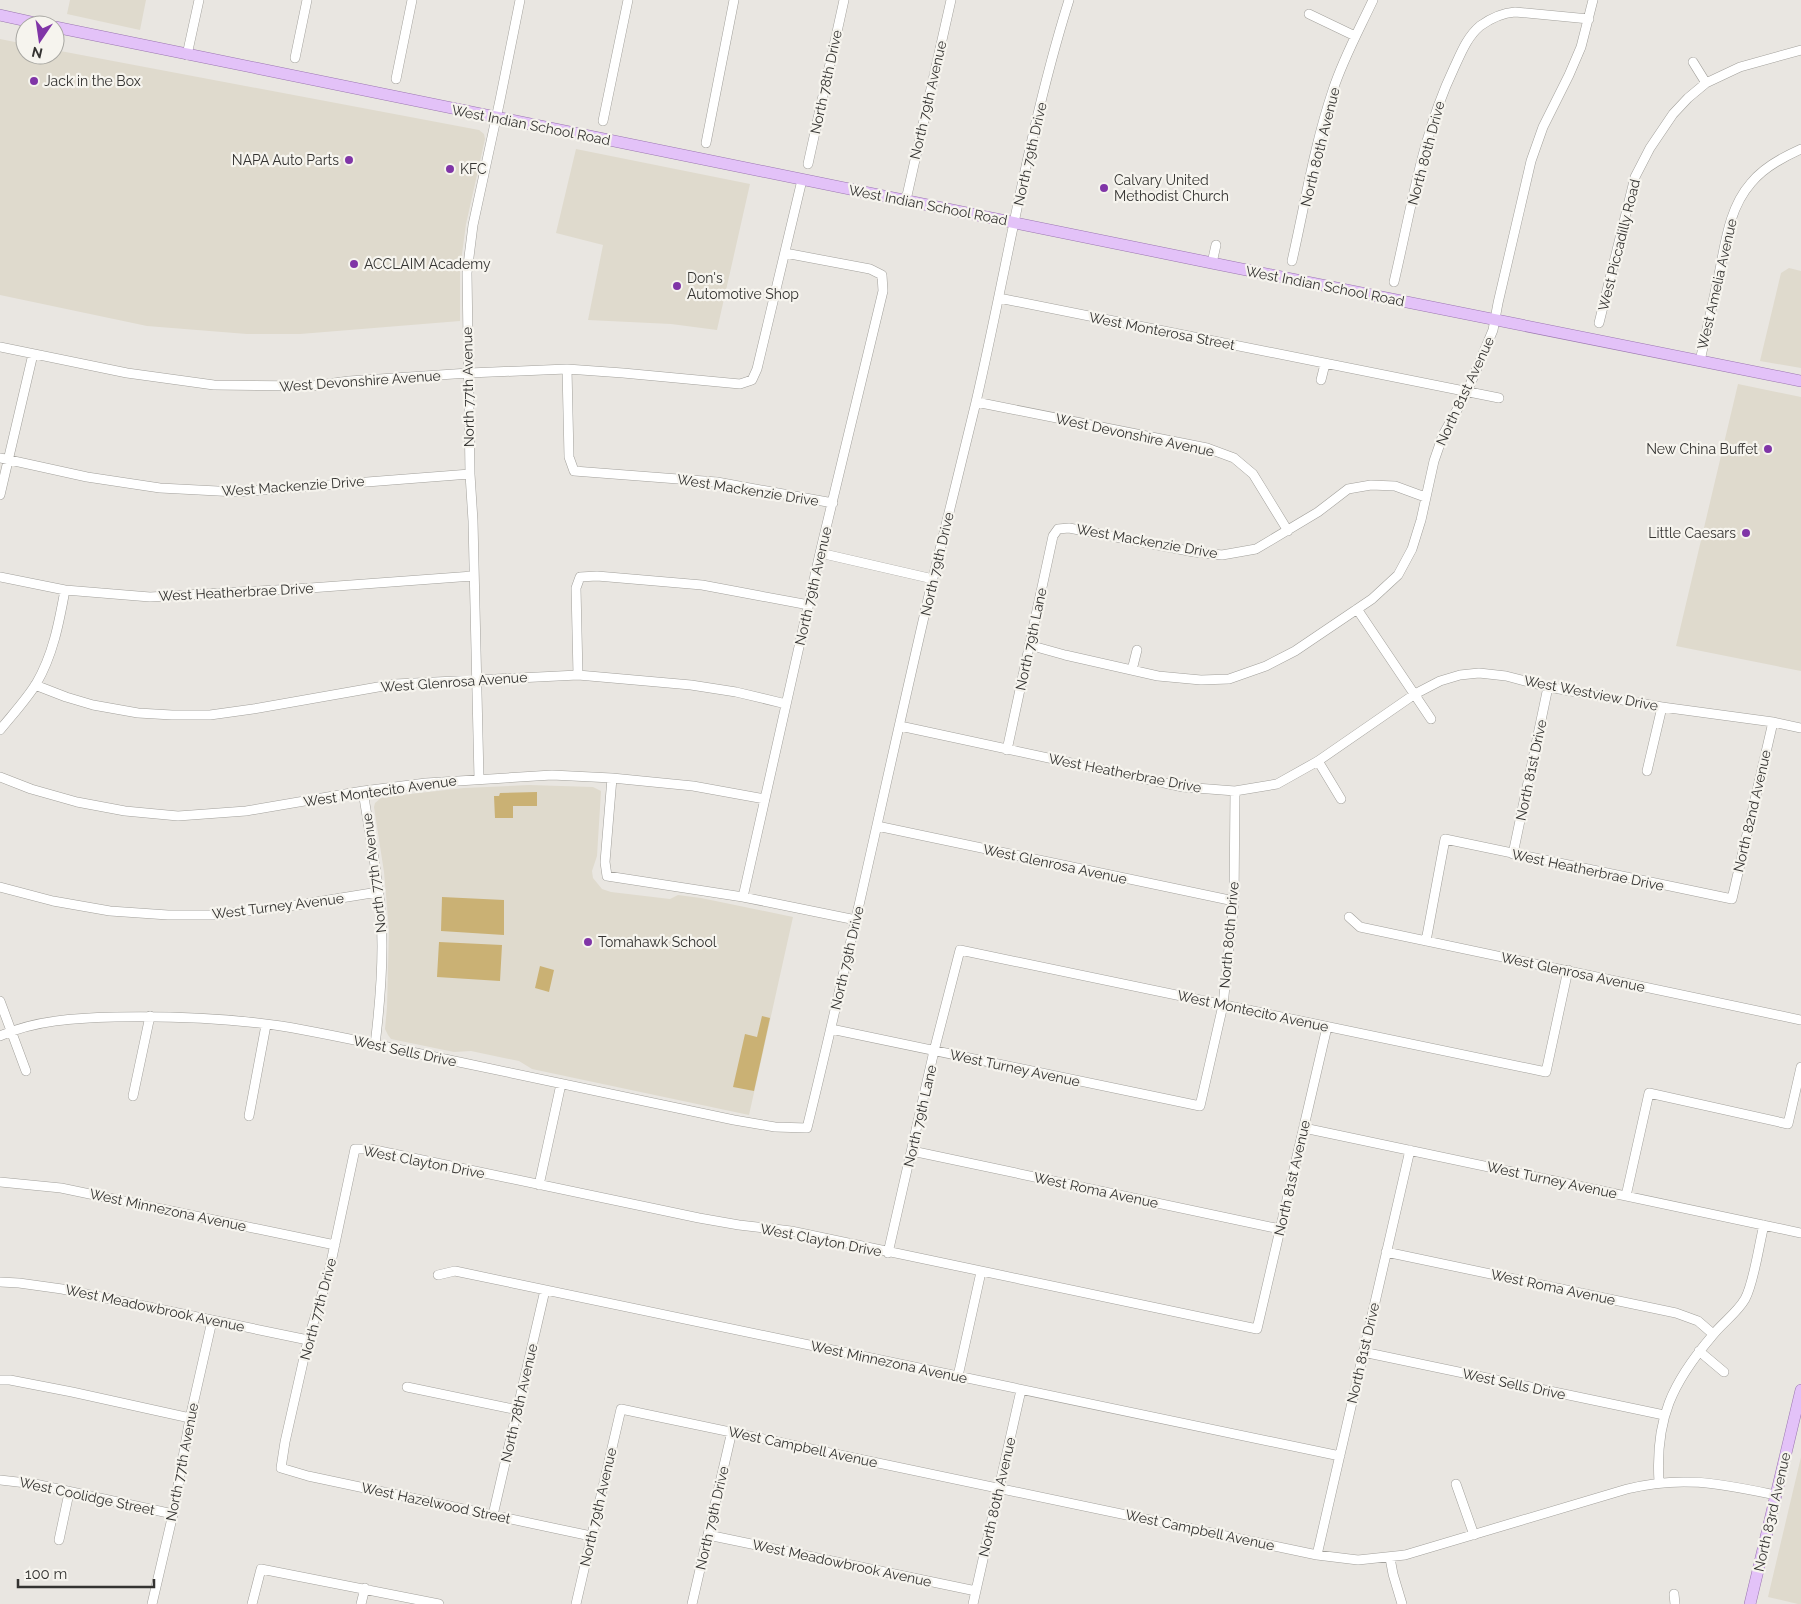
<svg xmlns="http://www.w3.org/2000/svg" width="1801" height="1604" viewBox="0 0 1801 1604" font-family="Raleway,sans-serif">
<rect width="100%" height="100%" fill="#e9e6e1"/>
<path fill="#dfdacd" d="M70,0H146L140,30L67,14Z
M0,39L25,44V55H55V50L479,130L484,134L485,139L466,224L460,269V321L300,334H247L147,326L0,295Z
M576,149L750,184L717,330L671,324L588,320L603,245L556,233Z
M1789,268L1801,271V368L1760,361L1781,273Z
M1738,384L1801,397V671L1676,646Z
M529,785L593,787L601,791L597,856L592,871L593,878L602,889L611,892L670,899L678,895L701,898L793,917L749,1115L532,1069L519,1061L471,1051L454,1052L391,1039L388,1035L385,1029L387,1007L389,930L384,872L374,807L375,803L381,798L410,794L464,788Z
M1801,1457V1604H1798L1768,1597Z"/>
<path fill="#cab174" d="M537,792V806H513V818H495L494,796H499L500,793Z
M442,897L504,900V935L441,931Z
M439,942L502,945L500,981L437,977Z
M540,966L554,970L549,992L535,988Z
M762,1016L770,1018L754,1091L733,1087L745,1034L757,1037Z"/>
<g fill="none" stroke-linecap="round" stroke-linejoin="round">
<g stroke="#a2a09b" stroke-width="10">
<path id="minor" d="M1309,14L1355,36
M187,55L199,0
M295,58L307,0
M1693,62L1706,83
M396,79L412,0
M603,121L628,0
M706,143L734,0
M808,164L844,0
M906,200L951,0
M1292,261C1305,204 1314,146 1333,90C1343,59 1359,30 1373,0
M1212,263L1216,245
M1394,282C1411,210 1422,135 1454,68C1461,53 1467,37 1480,26C1491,18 1502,13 1515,12L1589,19
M999,298L1499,398
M1599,323L1635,177L1650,148L1673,114L1688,98L1706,83L1740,67L1801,50
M0,347L127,373L214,385L312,386L349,381L469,373L567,369L623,373L740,384L752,380L757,369L802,180
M1700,361C1706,334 1712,306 1718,279C1725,247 1728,209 1751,183C1763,168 1783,157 1801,149
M567,369L569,457L574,471L717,482L833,503
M1321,380L1325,364
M976,402L1207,448L1234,458L1253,474L1288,531
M0,458L87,477L160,488L237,492L470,474
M0,495L33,354
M820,553L933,579
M0,577L65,590L150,597L310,588L473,576
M1357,609L1431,719
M1029,645L1065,655L1158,676L1201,680L1229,679L1266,666L1295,651L1372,599L1398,575L1412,549L1421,520L1434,461L1443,435L1467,392L1493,330L1498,303L1531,161L1543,127L1569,75L1581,47L1593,0
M1132,670L1137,650
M578,675L576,588L580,577L597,576L702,585L809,605
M35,685L66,697L93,705L138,713L172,715H210L253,709L395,684L578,675L691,685L736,692L786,704
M900,726L1183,787L1235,791L1277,784L1318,761L1415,694L1440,681L1460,675L1479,673L1506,676L1548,687L1662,707L1773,722L1801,728
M0,730C12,715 26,700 36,684C53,655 59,623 65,590
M1007,750L1053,536L1058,529L1069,528L1194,552L1222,555L1256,549L1318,512L1348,489L1371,485L1395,486L1425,497
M1318,761L1341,799
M1647,771L1662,707
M0,777L31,789L77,802L125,811L178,816L246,811L363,791L426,783L552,775L612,778L693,786L765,799
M612,778L605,862L607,876L743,897L856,920
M479,779L473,521L470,474L467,273L473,225L500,100L520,0
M363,791C371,843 382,894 382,946C382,979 379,1012 375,1045
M877,826L1234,901
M1513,854L1548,687
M0,887L53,901L110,911L168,915H217L304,904L378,892
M743,897L820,553L883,291L882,275L870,269L785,253
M1349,917L1360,927L1801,1020
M1426,941L1445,839L1732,899L1773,722
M0,1001L26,1071
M831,1029L1200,1106L1223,1005L1234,901L1235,791
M0,1036C36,1020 76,1018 115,1017C170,1016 227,1018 281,1026C341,1036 400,1050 459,1062C551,1081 642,1101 734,1120L775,1127L807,1128C852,945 890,761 933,578C947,519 962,461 976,402C1007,268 1028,131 1069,0
M133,1096L150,1016
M249,1116L266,1025
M1304,1128L1801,1233
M912,1151L1280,1229
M0,1182L61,1188L335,1245
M539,1185L561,1084
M1626,1196L1649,1093L1788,1124L1801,1067
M1386,1252L1676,1313L1698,1321L1713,1334
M888,1253L934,1051L960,950L1546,1072L1568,970
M438,1275L455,1271L1340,1456
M0,1282L19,1283L62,1289L308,1340
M1699,1351L1724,1372
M1363,1352L1664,1415
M958,1376L981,1272
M0,1380H10L72,1392L190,1418
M407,1387L518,1410
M0,1480L35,1484L173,1514
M1659,1482C1655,1419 1672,1383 1712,1336C1722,1323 1737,1313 1745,1299C1754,1283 1759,1244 1764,1225
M1456,1484L1474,1535
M493,1515L545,1290
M708,1535L976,1591
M591,1536L308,1476L281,1468L285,1442L308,1340L329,1272L355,1149H370L699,1218L739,1225L791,1231L1257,1329L1327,1027
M59,1540L69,1493
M1317,1555L1410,1150
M1390,1558L1393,1574L1402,1604
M1674,1594L1675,1604
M152,1604L173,1514L190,1418L212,1321
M252,1604L261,1569L439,1604
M361,1604L365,1588
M576,1604L621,1409L1317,1555L1358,1560L1405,1555L1627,1489C1683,1475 1721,1484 1776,1495
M692,1604L732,1431
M973,1604L1021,1390"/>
</g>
<g stroke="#9a76af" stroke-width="12">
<path id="major" d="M0,15L45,25
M55,27L1212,263L1801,381
M1750,1604L1801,1390"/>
</g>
<use href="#minor" stroke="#fff" stroke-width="9"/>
<use href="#major" stroke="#e3c2f8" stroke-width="11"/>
</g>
<g fill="#8035a7" stroke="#f6f4ee" stroke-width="2">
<circle cx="34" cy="81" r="5"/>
<circle cx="349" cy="160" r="5"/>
<circle cx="450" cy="169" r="5"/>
<circle cx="1104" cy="188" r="5"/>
<circle cx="354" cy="264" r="5"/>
<circle cx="677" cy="286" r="5"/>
<circle cx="1768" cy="449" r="5"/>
<circle cx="1746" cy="533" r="5"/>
<circle cx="588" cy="942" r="5"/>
</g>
<g text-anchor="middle" stroke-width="4.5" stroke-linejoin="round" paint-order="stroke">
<g font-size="14" fill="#343331" stroke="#f6f4ee" text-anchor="start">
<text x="44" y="86">Jack in the Box</text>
<text x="339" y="165" text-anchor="end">NAPA Auto Parts</text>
<text x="460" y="174">KFC</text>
<text x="1114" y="185">Calvary United<tspan x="1114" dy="16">Methodist Church</tspan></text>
<text x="364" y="269">ACCLAIM Academy</text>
<text x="687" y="283">Don's<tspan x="687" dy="16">Automotive Shop</tspan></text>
<text x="1758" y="454" text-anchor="end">New China Buffet</text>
<text x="1736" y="538" text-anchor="end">Little Caesars</text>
<text x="598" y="947">Tomahawk School</text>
</g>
<g font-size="14" fill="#343331" stroke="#f6f4ee">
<text transform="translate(826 82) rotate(-78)" y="5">North 78th Drive</text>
<text transform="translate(928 100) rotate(-77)" y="5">North 79th Avenue</text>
<text transform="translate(531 125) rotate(11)" y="5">West Indian School Road</text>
<text transform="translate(1320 147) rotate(-76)" y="5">North 80th Avenue</text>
<text transform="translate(1426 153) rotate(-75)" y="5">North 80th Drive</text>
<text transform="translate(1030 154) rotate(-77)" y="5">North 79th Drive</text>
<text transform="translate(928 205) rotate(11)" y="5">West Indian School Road</text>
<text transform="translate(1619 245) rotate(-76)" y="5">West Piccadilly Road</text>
<text transform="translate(1717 284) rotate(-77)" y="5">West Amelia Avenue</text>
<text transform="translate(1325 286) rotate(11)" y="5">West Indian School Road</text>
<text transform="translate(1162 331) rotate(11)" y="5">West Monterosa Street</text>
<text transform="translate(360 381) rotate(-4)" y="5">West Devonshire Avenue</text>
<text transform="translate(468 387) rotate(-91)" y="5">North 77th Avenue</text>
<text transform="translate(1465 391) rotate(-65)" y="5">North 81st Avenue</text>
<text transform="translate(1135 435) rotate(12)" y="5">West Devonshire Avenue</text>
<text transform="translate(293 486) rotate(-4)" y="5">West Mackenzie Drive</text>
<text transform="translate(748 490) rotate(9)" y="5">West Mackenzie Drive</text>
<text transform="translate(1147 541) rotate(10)" y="5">West Mackenzie Drive</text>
<text transform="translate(937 564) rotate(-77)" y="5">North 79th Drive</text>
<text transform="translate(813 586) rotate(-77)" y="5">North 79th Avenue</text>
<text transform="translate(236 592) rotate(-3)" y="5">West Heatherbrae Drive</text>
<text transform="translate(1031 639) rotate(-78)" y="5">North 79th Lane</text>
<text transform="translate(454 682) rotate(-4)" y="5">West Glenrosa Avenue</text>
<text transform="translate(1591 693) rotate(11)" y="5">West Westview Drive</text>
<text transform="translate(1531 770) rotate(-78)" y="5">North 81st Drive</text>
<text transform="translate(1125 773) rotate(11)" y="5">West Heatherbrae Drive</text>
<text transform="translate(380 791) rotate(-8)" y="5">West Montecito Avenue</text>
<text transform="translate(1752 811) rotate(-77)" y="5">North 82nd Avenue</text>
<text transform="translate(1055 864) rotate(12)" y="5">West Glenrosa Avenue</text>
<text transform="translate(1588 870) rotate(12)" y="5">West Heatherbrae Drive</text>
<text transform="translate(374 873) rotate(-97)" y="5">North 77th Avenue</text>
<text transform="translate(278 906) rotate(-7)" y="5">West Turney Avenue</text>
<text transform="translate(1229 935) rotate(-85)" y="5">North 80th Drive</text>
<text transform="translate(847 958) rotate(-77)" y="5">North 79th Drive</text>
<text transform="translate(1573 972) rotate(12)" y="5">West Glenrosa Avenue</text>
<text transform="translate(1253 1011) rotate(12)" y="5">West Montecito Avenue</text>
<text transform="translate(405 1051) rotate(12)" y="5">West Sells Drive</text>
<text transform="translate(1015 1068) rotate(12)" y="5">West Turney Avenue</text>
<text transform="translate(920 1116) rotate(-77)" y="5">North 79th Lane</text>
<text transform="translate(424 1162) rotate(11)" y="5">West Clayton Drive</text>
<text transform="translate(1292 1178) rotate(-77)" y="5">North 81st Avenue</text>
<text transform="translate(1552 1180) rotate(12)" y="5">West Turney Avenue</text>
<text transform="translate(1096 1190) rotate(12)" y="5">West Roma Avenue</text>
<text transform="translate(168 1210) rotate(12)" y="5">West Minnezona Avenue</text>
<text transform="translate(821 1240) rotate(11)" y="5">West Clayton Drive</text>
<text transform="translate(1553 1287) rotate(12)" y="5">West Roma Avenue</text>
<text transform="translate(155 1308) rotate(12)" y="5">West Meadowbrook Avenue</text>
<text transform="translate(318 1309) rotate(-75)" y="5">North 77th Drive</text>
<text transform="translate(1363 1353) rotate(-77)" y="5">North 81st Drive</text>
<text transform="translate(889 1362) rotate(12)" y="5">West Minnezona Avenue</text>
<text transform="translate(1514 1384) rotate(12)" y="5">West Sells Drive</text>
<text transform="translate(519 1403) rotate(-77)" y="5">North 78th Avenue</text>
<text transform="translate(803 1447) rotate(12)" y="5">West Campbell Avenue</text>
<text transform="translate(182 1462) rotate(-79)" y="5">North 77th Avenue</text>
<text transform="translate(87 1496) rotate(12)" y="5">West Coolidge Street</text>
<text transform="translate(997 1497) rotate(-77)" y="5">North 80th Avenue</text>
<text transform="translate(436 1503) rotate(12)" y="5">West Hazelwood Street</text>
<text transform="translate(598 1507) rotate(-77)" y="5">North 79th Avenue</text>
<text transform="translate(1772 1512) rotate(-77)" y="5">North 83rd Avenue</text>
<text transform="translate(712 1518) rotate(-77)" y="5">North 79th Drive</text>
<text transform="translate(1200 1530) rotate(12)" y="5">West Campbell Avenue</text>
<text transform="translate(842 1563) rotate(12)" y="5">West Meadowbrook Avenue</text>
</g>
</g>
<g transform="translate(40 40) rotate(193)"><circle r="24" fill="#f6f4ee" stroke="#a8a7a2"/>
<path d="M0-4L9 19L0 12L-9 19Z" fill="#8035a7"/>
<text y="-8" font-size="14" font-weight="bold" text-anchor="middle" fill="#343331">N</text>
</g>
<path d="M18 1579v8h136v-8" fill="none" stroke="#343331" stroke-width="2.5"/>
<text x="25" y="1579" font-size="15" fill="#343331" stroke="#f6f4ee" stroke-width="4" paint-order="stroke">100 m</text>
</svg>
